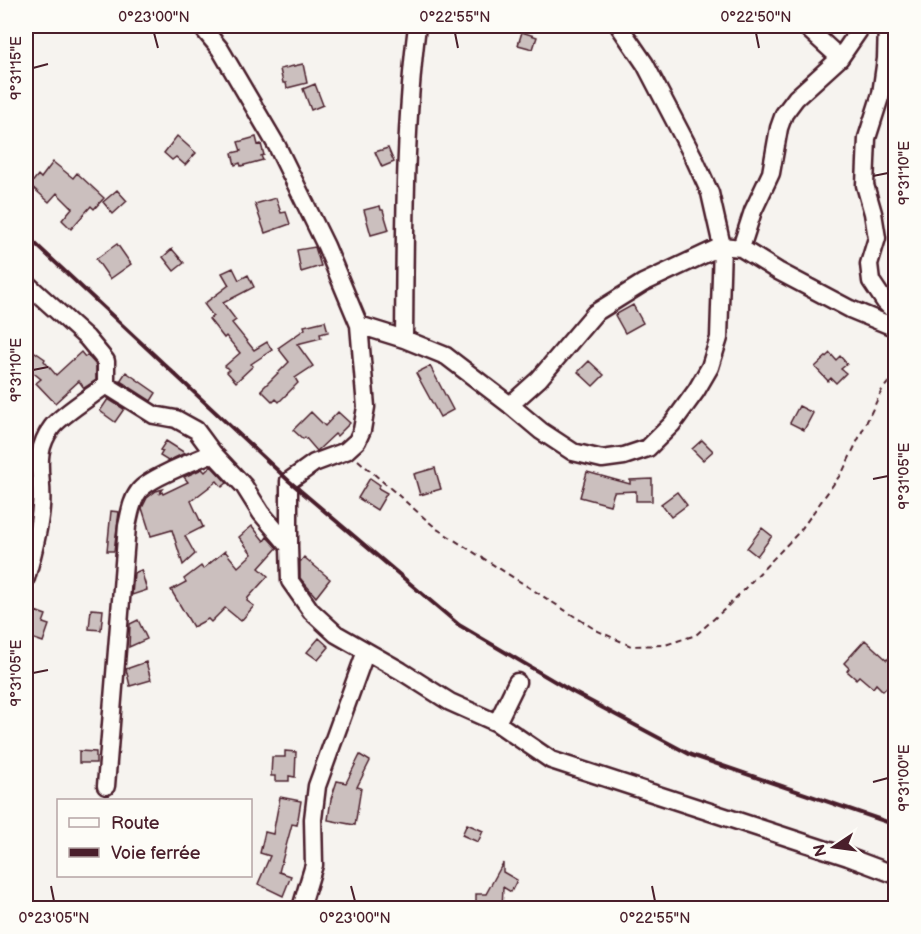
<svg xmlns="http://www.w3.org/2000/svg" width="921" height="934" viewBox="0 0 921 934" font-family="'Balsamiq Sans',sans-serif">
<rect width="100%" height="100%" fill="#f6f3ef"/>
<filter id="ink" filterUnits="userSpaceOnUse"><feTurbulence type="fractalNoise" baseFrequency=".0167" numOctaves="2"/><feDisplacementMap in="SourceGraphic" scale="12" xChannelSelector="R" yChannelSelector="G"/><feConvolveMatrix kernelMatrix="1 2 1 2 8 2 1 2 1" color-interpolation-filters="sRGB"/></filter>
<g filter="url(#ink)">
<path fill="#cbbfbe" stroke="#4a1f2b" stroke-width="1.5" d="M522,32L537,37L533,49L518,45Z
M303,64L307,83L287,88L286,83H283L280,69Z
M315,84L323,105L311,110L303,89Z
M177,136L196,153L185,165L176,157L172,160L164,153Z
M256,137L258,145L261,144L264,155L261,156L263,160L241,166L240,163L235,165L232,153L241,151L238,142Z
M388,148L394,162L382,167L375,152Z
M53,162L73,178L77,173L104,198L94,209L91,206L71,229L62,220L72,208L57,193L49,202L30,185L38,175L41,178Z
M117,190L127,201L113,214L103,202Z
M276,198L281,213L286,212L290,224L265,233L255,204Z
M380,206L381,210H383L389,230L371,235L364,210Z
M117,244L131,264L110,279L96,259Z
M315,247L321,266L301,272L297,250Z
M172,249L184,263L174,271L163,257Z
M233,268L239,280L248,275L254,287L223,303L236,320L232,323L254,350L267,342L272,350L251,364L253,366L236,382L227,372L229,370L225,366L240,353L226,336L224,338L209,319L213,316L204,304L229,285L222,273Z
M633,305L643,323L625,333L615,315Z
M325,321L328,332L320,334L321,338L297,344L313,366L295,378L298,383L279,402L276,399L273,402L261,390L289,362L278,348L305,329L304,326Z
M32,350L45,359L44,361L56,375L81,352L85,357L87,355L96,365V380L84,388L79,381L55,403L36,383L41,379L26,367V359Z
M830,353L836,360L840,356L847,364L841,369L846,373L836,383L831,378L828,381L815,367Z
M589,361L604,375L593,386L578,372Z
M430,366L453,410L440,417L416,373Z
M126,372L156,393L151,401L120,381Z
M108,399L124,409L115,422L100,411Z
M799,406L813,413L804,430L790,423Z
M311,412L325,426L338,412L350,423L337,436L335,434L317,451L305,437L303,439L293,430Z
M702,440L713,451L703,460L692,449Z
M166,441L185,453L168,461L160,456L163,451L160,450Z
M211,466L227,483L222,487L217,481L191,501L203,527L185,536L195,554L183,565L172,530L151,536L142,508L147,498L156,491L163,489L159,494L162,492L163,494L188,482L184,477L202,469L205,472Z
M435,468L441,489L420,495L414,474Z
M587,472L630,484V480L652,479V501H636V491L614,492L610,505L580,497Z
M370,478L380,485L378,488L387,493L377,510L358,498Z
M677,492L687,505L671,517L661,504Z
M111,511L119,512L114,551H107Z
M252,526L264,541L267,537L277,548L259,568L268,576L248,598L247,601L254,606L241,621L225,608L211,622L208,619L193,627L171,590L186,582L184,579L201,566L203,569L225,551L238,567L252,554L239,537Z
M762,528L772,536L757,556L747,548Z
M304,557L330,579L316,597L300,578V562Z
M141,570L147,590L132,595L134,573Z
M91,609L103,610L101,630L89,629Z
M35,611L46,615L43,623L49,625L43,642L26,636Z
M138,620L147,639L129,647L130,624Z
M319,638L329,647L318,660L307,652Z
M865,640L887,660L889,658L896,663V686L891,691L887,687L883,691L876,684L873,688L859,676L856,679L847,671L849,668L844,663Z
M146,662L151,680L130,686L126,669Z
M79,751L96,752V763H79Z
M285,751L296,752L295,777L289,776V781H275V776H271L272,757H285Z
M360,755L370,761L357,787L361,788L355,825L328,820L331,799L337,781L346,783Z
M280,797L301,801L297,825L292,824L279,872L291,876L283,896L258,884L270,856L260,853L265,832L273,834Z
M467,824L483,831L478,842L462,835Z
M503,863V872L517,880L511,892L503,887L502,909H476V894H486Z"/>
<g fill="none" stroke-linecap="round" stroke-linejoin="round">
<g stroke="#4a1f2b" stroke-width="21">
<path id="minor" d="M201,26L220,49L277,146L326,246L359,325L366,407L362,430L357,441L346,451L314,463L289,481V546
M805,26L840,58
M887,26L886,59L881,94L867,138L865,185L873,213L877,238L869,264L871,281L885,302L896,313
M741,248L753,211L771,173L779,128L784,114L796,98L840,58L862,26
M26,283L87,338L106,361V385
M359,325L404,339L446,356L510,405L541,431L573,452L602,459L624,456L648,448L672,424L696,391L710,367L719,338L722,246L710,193L694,158L645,64L619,26
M404,339C405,234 404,130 417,26
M510,405L539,379L595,313L643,283L722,246L741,248L778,271L850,309L896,328
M26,578C33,554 39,532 41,507C44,477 31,455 52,427C60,416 93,395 106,385L154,415L176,419L196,430L213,453L244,486L261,513L289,546L290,581L311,611L336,634L401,671L450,702L497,723L551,760L848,857L896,875
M497,723L517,682
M106,786L127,526C130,514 131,501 139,491C148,478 197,460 213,453
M301,908L314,865L313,819L317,786L366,651"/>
</g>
<path stroke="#4a1f2b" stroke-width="2" stroke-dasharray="6 4.5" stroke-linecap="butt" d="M358,460L437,529L596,630L631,646L665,645L696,635L727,607L800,531L843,471L882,390L896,373"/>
<use href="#minor" stroke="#fdfcf7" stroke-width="16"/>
<path stroke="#4a1f2b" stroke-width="4" d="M26,235L289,481L459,625L571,691L691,755L896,825"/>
</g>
</g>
<path fill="none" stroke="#4a1f2b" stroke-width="2" d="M154,33L158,48M455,33L458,48M756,33L759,48M33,68L48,64M873,176L888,173M33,370L48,367M873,479L888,476M33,673L48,670M873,782L888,778M51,886L54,901M351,886L355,901M652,886L655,901"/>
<rect width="921" height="934" fill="none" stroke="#fdfcf7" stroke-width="66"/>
<rect x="57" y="799" width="195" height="78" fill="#fdfcf7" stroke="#b5a4a5" stroke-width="1.5"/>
<rect x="69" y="818" width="30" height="9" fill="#fdfcf7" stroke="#b5a4a5" stroke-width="1.5"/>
<text x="111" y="829" font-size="18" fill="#4a1f2b">Route</text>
<rect x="69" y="848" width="30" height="9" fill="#4a1f2b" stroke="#b5a4a5" stroke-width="1.5"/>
<text x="111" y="859" font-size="18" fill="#4a1f2b">Voie ferrée</text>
<g transform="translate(834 847) rotate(257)" stroke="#fdfcf7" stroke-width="4.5" paint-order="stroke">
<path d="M0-4.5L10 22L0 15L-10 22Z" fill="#4a1f2b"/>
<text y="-9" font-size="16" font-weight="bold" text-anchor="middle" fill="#4a1f2b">N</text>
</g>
<rect x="33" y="33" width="855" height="868" fill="none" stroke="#4a1f2b" stroke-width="2"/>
<g font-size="15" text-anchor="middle" fill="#4a1f2b">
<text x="154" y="22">0°23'00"N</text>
<text x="455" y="22">0°22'55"N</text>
<text x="756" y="22">0°22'50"N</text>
<text transform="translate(16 68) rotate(-90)" y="5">9°31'15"E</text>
<text transform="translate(904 173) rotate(-90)" y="5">9°31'10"E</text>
<text transform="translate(16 370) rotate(-90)" y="5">9°31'10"E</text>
<text transform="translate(904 476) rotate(-90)" y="5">9°31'05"E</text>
<text transform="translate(16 673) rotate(-90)" y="5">9°31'05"E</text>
<text transform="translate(904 778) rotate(-90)" y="5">9°31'00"E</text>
<text x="54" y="923">0°23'05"N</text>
<text x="355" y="923">0°23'00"N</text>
<text x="655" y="923">0°22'55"N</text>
</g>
</svg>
